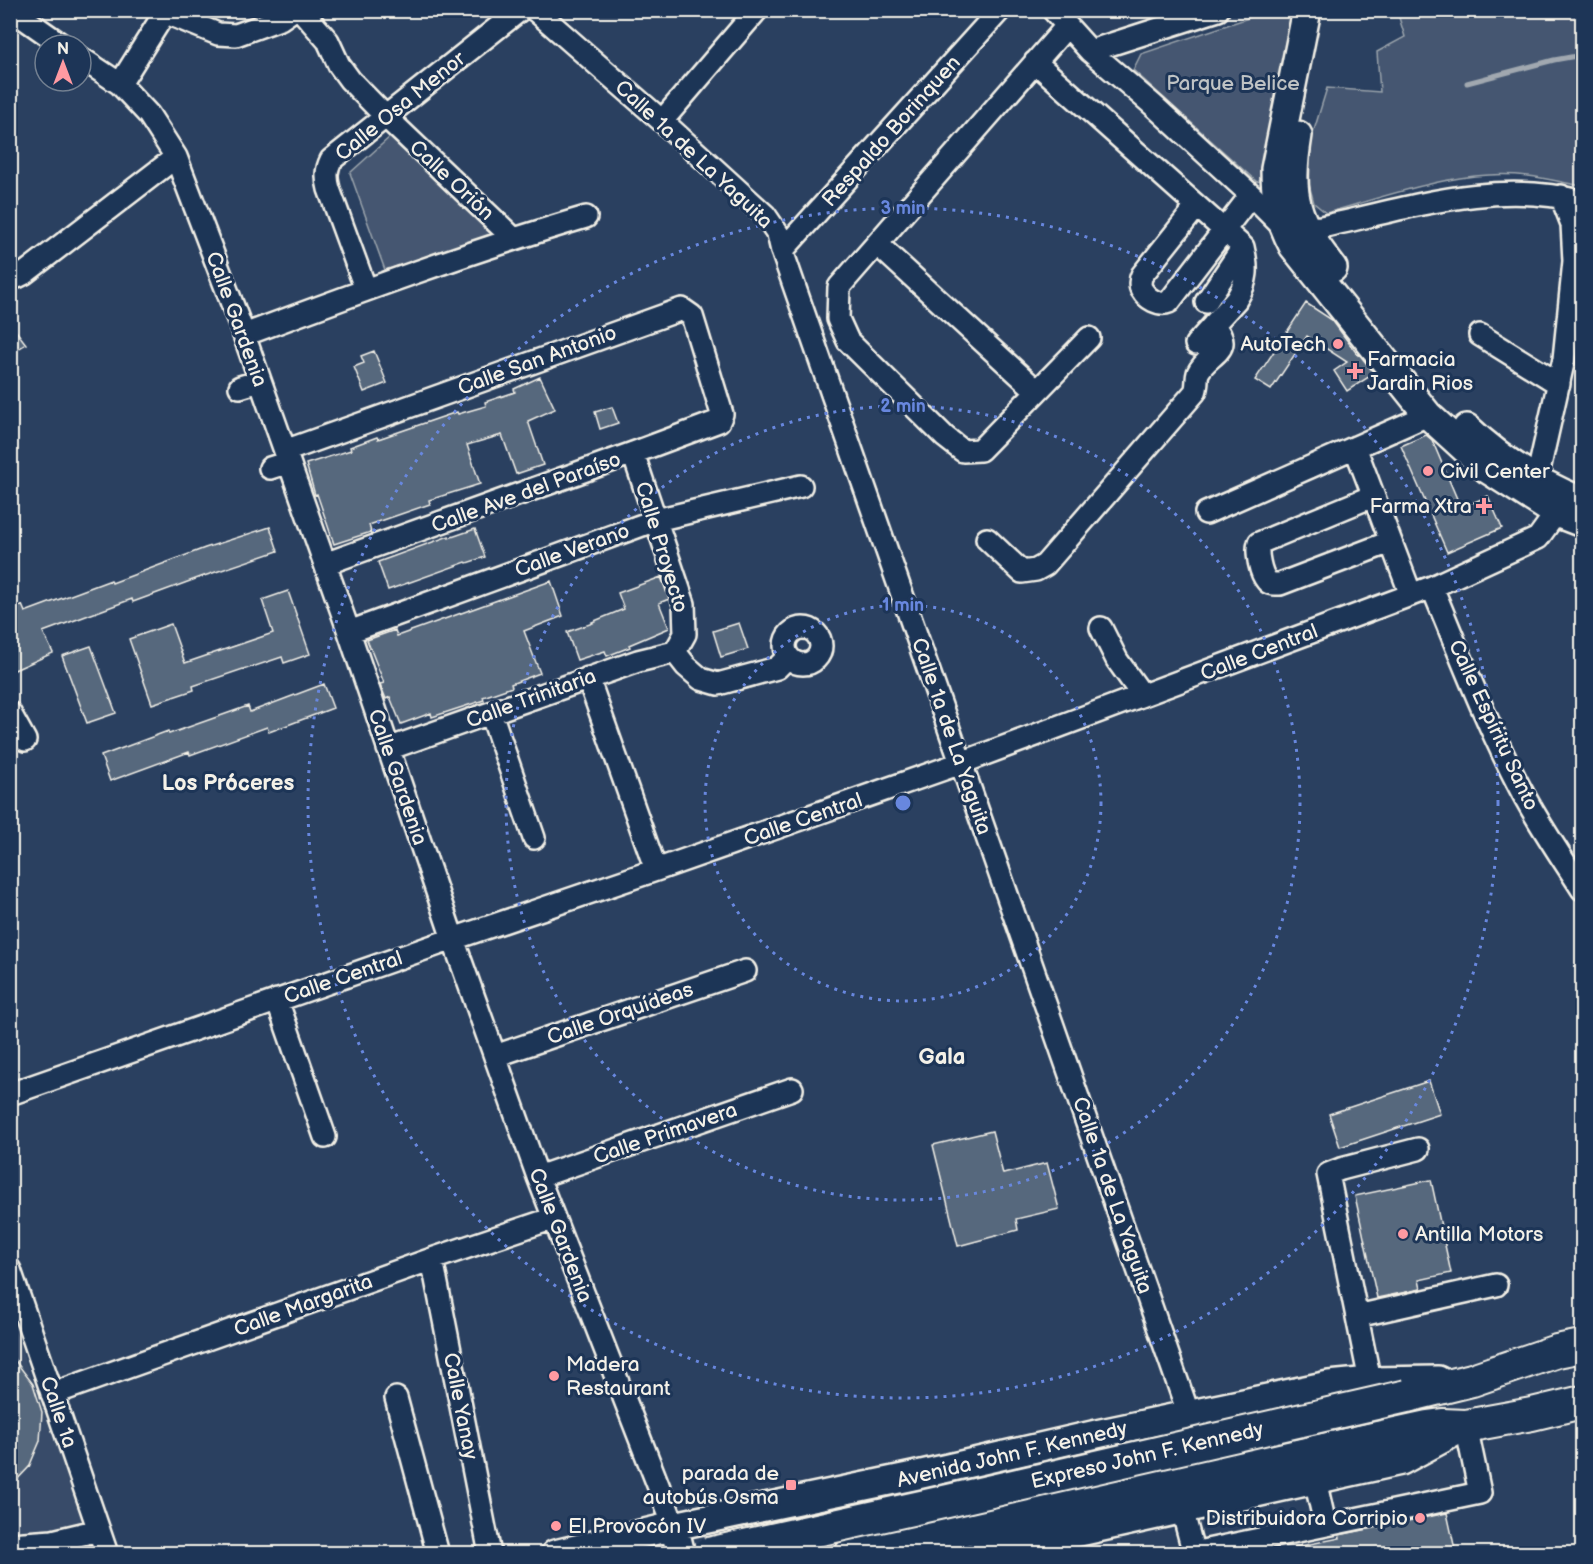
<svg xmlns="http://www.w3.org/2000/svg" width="1593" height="1564" viewBox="0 0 1593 1564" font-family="'Balsamiq Sans',sans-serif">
<rect width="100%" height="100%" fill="#2a4060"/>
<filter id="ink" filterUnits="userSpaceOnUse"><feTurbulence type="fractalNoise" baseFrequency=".0167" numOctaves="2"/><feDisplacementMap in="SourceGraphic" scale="12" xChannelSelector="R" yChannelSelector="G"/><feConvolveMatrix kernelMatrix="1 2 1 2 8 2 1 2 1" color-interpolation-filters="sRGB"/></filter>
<g filter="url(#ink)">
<path fill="#374c69" d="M10,1318L95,1553H11V1486L16,1483L34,1459L42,1431L40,1402L34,1385L17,1361L11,1357Z"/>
<path fill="#445771" stroke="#9ca4ac" stroke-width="1.5" d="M1269,11H1303L1273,176L1257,182L1133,70L1141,54Z
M1397,11H1582V186C1565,183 1546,178 1528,176C1460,168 1391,195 1326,213L1314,203L1306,173L1311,140L1327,88L1380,92L1377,52L1405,37Z
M390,137L494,236L385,270L350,173Z"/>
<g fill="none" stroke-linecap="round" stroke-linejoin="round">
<path stroke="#a1a8b0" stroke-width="5" d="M1467,83L1554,60L1582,55"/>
</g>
<path fill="#56677d" stroke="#f4f1e8" stroke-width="1.5" d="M1306,303L1332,320L1358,355L1359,354L1374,373L1372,375L1374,378L1370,376L1347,391L1334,371L1347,362L1307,336L1271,390L1255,380Z
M10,323L26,344L10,354Z
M374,351L387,383L364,392L354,367L364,363L361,356Z
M540,377L555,409L528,421L543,465L516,474L502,435L467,445L480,484L429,500L430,504L369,525L371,532L334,544L317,494L315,495L306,464L351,450L350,447L377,437L378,439L457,412L458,414L486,406L485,402L515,392L514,389Z
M612,407L618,423L600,429L595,412Z
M1426,435L1432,440L1461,508L1488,496L1502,528L1447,552L1401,446Z
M270,527L278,551L201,577L133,602L132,599L43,632L53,653L10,672V610L22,605L25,612L111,580L112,583L205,548Z
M475,529L485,557L467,563L466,562L388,590L378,562L449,536V538Z
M661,577L669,599L659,603L669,628L629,645L630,647L607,656L605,651L577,660L567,632L593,623L592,622L624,609L618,593Z
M551,581L563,616L524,631L540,673L511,684L512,687L483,697L484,700L432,717L431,713L401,724L390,697L386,699L380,684L384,683L367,640L395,630L397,636Z
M288,591L310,654L284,663L282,657L246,669V668L193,686L194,690L152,704L129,639L171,624L185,663L273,633L262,600Z
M739,623L748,649L721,657L713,631Z
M91,646L116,713L87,723L62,656Z
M324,684L333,708L269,732L267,727L190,755L189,752L110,781L101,756L168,731L169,734L248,706L250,712Z
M1429,1081L1440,1114L1340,1147L1329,1114Z
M992,1131L1003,1174L1047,1163L1059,1209L1016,1219L1018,1230L958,1246L933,1145Z
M1431,1180L1451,1273L1419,1280L1421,1289L1377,1298L1355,1196Z
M10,1354L33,1384L42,1412L40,1441L29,1467L10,1487Z
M1447,1513L1456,1554H1295V1547L1340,1538L1339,1535Z"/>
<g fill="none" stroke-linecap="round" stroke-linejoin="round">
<g stroke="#f4f1e8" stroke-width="26">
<path id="minor" d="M12,10L62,45
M159,10L218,34L236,35L280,19L293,10
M301,10L328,41L339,65L350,80L386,117L513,238
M535,10L662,121L765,215L778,234L782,251L1189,1415
M1053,10L1090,51L1153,105L1251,195L1282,226L1305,228L1321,227C1406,209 1496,178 1582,202
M1067,26L839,287L838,319L848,341L945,437L963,451L980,450L1089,338
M1090,51L1218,10
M81,58L120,84L149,115L176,157L244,335L349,632L453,939L538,1177L674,1526
M1035,62L1243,247C1248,268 1248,281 1236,300L1196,344
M120,84L164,14
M662,121L757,10
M1197,206L1142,275C1140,279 1139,286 1142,290C1147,299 1159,306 1169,302L1251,195
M877,244L1037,391
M782,251L1000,10
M10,275L17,277L25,273L176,157
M366,290L329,189C326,178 326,170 331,160L520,10
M1206,302L1243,247
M244,335C357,293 470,251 586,217
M1480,335L1559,384
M240,387L260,381
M1355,447L1411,595
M285,451L682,309L692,316L722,414L719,421L633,453L325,564
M633,453L684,604L685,634L675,652L686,666L701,679L718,684L777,668L788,657
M270,468L289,462
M1537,479L1564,359L1574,261L1572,224L1561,196
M1373,496L1259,543C1256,552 1260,573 1267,581C1270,585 1276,584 1280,584L1390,542
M1206,513L1428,415
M987,539L1022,572L1036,570L1045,565L1195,392C1198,385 1196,379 1198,373C1207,353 1237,351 1213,325
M1432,587C1460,654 1486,723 1520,788C1538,823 1561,856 1582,889
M785 646a18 18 0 1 1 36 0a18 18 0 1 1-36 0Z
M1101,628L1117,660L1142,695
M349,632L656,520L801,486
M588,678L656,870
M10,713L25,740
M491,713L534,838
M388,749L638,661L675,652
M277,1000L325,1137
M495,1056L745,971
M10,1094L453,939L656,870L961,763L1432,587L1538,538L1556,513L1562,500
M538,1177L792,1089
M432,1259L490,1554
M10,1270L107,1554
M1357,1316L1496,1285
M1370,1381L1328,1174L1341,1169L1418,1149
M52,1394L432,1259L554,1218
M396,1398L438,1554
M1315,1480L1325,1524
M1182,1509L1194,1554
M10,1544L53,1541L99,1530
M1188,1554L1480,1493L1466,1426"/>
</g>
<g stroke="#f4f1e8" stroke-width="32">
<path id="major" d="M1307,10L1275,169C1275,200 1279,219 1293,246L1428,415L1487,469L1556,513L1582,523
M1298,135C1288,197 1295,219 1333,268
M1467,428C1500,459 1541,485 1582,501
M674,1526L681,1554
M555,1554L674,1526L913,1476L1101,1433L1329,1385L1370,1381L1438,1380
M980,1554L1401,1461L1466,1426"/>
</g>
<g stroke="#f4f1e8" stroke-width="36">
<path id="highway" d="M1407,1396L1472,1380L1557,1351L1582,1346
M851,1554L1427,1427L1442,1425L1466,1426L1532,1414L1582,1402"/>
</g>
<use href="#minor" stroke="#1d3557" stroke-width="21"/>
<use href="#major" stroke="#1d3557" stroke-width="27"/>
<use href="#highway" stroke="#1d3557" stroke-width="32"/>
<g stroke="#f4f1e8" stroke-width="36" stroke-linecap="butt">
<path id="highway-bridge" d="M708,1554L948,1501L1407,1396"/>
</g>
<use href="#highway-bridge" stroke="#1d3557" stroke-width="32"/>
</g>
</g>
<g fill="none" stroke="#6887de" stroke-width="3" stroke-dasharray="3 6">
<circle cx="903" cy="803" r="198"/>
<circle cx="903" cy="803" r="397"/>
<circle cx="903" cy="803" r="595"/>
</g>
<g fill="#ff9aa2" stroke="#1d3557" stroke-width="2">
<circle cx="1338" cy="344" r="6"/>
<path d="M1352 362h6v6h6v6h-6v6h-6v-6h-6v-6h6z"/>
<circle cx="1428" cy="471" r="6"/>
<path d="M1481 497h6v6h6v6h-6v6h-6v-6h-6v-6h6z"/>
<circle cx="1403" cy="1234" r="6"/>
<circle cx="554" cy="1376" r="6"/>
<rect x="785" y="1479" width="12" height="12" rx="3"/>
<circle cx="1420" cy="1518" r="6"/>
<circle cx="556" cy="1526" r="6"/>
</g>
<g text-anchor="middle" stroke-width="6" stroke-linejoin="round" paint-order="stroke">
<g font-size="21" fill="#bfc3c4" stroke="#1d3557">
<text x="1233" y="90">Parque Belice</text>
</g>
<g font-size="21" fill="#f4f1e8" stroke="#1d3557">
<text transform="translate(400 106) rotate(-39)" y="7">Calle Osa Menor</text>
<text transform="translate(891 131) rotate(-48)" y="7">Respaldo Borinquen</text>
<text transform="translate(694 154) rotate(43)" y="7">Calle 1a de La Yaguita</text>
<text transform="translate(452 180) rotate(43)" y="7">Calle Orión</text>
<text transform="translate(237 319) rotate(70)" y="7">Calle Gardenia</text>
<text transform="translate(537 360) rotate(-20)" y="7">Calle San Antonio</text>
<text transform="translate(526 492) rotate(-20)" y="7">Calle Ave del Paraíso</text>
<text transform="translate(662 547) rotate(73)" y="7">Calle Proyecto</text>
<text transform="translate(572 550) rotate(-20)" y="7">Calle Verano</text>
<text transform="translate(1259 652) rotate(-21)" y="7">Calle Central</text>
<text transform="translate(531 698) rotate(-20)" y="7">Calle Trinitaria</text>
<text transform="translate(1494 725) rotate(65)" y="7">Calle Espíritu Santo</text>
<text transform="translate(952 736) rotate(71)" y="7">Calle 1a de La Yaguita</text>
<text transform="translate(398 777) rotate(71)" y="7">Calle Gardenia</text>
<text transform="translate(803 819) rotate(-19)" y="7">Calle Central</text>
<text transform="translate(343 977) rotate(-19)" y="7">Calle Central</text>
<text transform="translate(620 1013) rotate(-19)" y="7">Calle Orquídeas</text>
<text transform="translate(665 1133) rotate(-19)" y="7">Calle Primavera</text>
<text transform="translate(1113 1195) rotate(71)" y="7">Calle 1a de La Yaguita</text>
<text transform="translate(561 1235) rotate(69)" y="7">Calle Gardenia</text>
<text transform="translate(303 1305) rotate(-20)" y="7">Calle Margarita</text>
<text transform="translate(461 1406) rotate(79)" y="7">Calle Yanay</text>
<text transform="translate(59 1412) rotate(71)" y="7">Calle 1a</text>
<text transform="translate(1012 1454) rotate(-13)" y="7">Avenida John F. Kennedy</text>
<text transform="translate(1147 1455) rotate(-13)" y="7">Expreso John F. Kennedy</text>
</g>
<g font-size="21" fill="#f4f1e8" stroke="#1d3557" text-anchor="start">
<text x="1326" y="351" text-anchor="end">AutoTech</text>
<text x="1367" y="366">Farmacia<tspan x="1367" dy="24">Jardin Rios</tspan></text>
<text x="1440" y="478">Civil Center</text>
<text x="1472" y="513" text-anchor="end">Farma Xtra</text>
<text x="1415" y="1241">Antilla Motors</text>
<text x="566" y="1371">Madera<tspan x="566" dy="24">Restaurant</tspan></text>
<text x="779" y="1480" text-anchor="end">parada de<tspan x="779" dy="24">autobús Osma</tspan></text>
<text x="1408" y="1525" text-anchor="end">Distribuidora Corripio</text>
<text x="568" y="1533">El Provocón IV</text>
</g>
<g font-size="22" font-weight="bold" fill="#f4f1e8" stroke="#1d3557">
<text x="228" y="790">Los Próceres</text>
<text x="942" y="1064">Gala</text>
</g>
</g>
<circle cx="903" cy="803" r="9" fill="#6887de" stroke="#1d3557" stroke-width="3"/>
<g font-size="18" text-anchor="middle" font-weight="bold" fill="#6887de" stroke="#1d3557" stroke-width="6" stroke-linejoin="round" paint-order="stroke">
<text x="903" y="214">3 min</text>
<text x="903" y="412">2 min</text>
<text x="903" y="611">1 min</text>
</g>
<rect width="1593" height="1564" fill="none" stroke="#1d3557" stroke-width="36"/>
<rect x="18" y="18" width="1557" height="1528" fill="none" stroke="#f4f1e8" stroke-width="2" filter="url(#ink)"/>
<g transform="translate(63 63)"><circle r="28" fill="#1d3557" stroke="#738091" stroke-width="1.5"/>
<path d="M0-4.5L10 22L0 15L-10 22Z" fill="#ff9aa2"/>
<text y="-9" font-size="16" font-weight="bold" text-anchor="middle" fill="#f4f1e8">N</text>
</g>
</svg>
